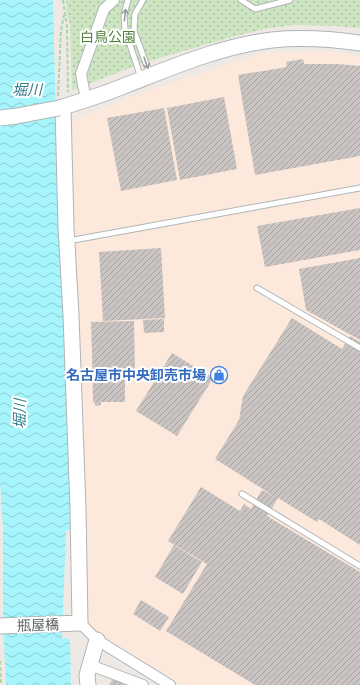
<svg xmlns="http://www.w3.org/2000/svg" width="360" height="685" viewBox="0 0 360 685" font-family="'IBM Plex Sans','Noto Sans JP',sans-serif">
<defs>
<pattern id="grass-dots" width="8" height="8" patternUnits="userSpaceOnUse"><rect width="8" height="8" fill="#cee5c2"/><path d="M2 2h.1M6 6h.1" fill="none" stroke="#aabda1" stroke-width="1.8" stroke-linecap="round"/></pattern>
<pattern id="water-waves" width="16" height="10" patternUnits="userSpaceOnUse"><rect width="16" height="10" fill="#a7f5fc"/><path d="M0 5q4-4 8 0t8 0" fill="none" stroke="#8bcad0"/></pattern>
<pattern id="building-hatch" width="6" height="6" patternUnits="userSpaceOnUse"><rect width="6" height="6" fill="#cac4c2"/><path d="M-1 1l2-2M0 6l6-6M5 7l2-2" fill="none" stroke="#a7a3a1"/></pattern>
</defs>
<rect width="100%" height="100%" fill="#efe9e5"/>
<path fill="#fde9dc" d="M328,51L360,56V685H183L87,627L67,123L146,91L263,53Z"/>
<path fill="url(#grass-dots)" d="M66,0H360V28L335,26L294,25L264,29L221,40L146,62L72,90L70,24L67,15Z"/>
<path fill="url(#water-waves)" d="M0,0H53L56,126L65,298L73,528L66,531L62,638L70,639L71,685H6L3,621V527L0,482Z"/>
<path fill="url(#building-hatch)" d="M303,59L304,64H337L360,66V156L255,175L238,75L287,67L286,62Z
M224,97L237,169L180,180L167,108Z
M164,108L177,180L121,191L107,118Z
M360,208V250L265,267L257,226Z
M161,248L165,318L103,321L99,252Z
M360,258V340L306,310L299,269Z
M292,318L342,349L350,336L360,342V545L319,519L317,522L278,498L267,516L360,572V685H255L166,631L207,564L168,541L201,487L240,511L244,504L251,509L262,490L274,496L215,459L239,420L243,396Z
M164,319V332L144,333L143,320Z
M134,321L135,373H125V402H101V405L95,406V402L93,403L92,355L106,354L92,355L91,322Z
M172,353L213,378L177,436L136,411Z
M174,545L202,562L183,594L155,577Z
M141,600L169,617L160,631L133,614Z
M113,679L125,685H109Z"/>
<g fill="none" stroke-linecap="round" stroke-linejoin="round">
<g stroke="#b0b5b7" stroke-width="7">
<path id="lane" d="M128,0L124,14L125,30L141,78
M143,0L135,14L134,31L150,74
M241,0L255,9L290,0
M68,241L360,188
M257,288L360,348
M242,494L360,566"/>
</g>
<g stroke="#b0b5b7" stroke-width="12">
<path id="street" d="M84,90L81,74L104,9L114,0
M80,623L97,640L170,685
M90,665L143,685"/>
</g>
<g stroke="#afb5b7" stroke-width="17">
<path id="secondary" d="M59,108L63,107C85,100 108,93 129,84C175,66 222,46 272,40C301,37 331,39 360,43
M0,626L80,623L78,509L71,315L66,227L63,107
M88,685L87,675L97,640"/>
</g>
<path stroke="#aad7a6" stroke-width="2" stroke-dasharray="4 2" stroke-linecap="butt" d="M63,0L67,27L68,92
M58,96L61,30L64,15
M0,661L1,685"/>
<use href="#lane" stroke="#fff" stroke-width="5"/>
<use href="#street" stroke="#fff" stroke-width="10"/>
<use href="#secondary" stroke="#fff" stroke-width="15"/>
<g stroke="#afb5b7" stroke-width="17" stroke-linecap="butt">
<path id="secondary-bridge" d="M0,118L17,116L59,108"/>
</g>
<use href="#secondary-bridge" stroke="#fff" stroke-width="15"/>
</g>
<defs><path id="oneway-shaft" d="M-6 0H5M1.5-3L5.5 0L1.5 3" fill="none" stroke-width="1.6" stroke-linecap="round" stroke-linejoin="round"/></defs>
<g stroke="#969a9b">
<use href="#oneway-shaft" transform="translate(125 15) rotate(-84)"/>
<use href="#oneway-shaft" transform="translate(146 63) rotate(71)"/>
</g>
<defs>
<g id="shop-ring" transform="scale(0.9)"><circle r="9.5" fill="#fff" stroke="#3f7fe0" stroke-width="1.5"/><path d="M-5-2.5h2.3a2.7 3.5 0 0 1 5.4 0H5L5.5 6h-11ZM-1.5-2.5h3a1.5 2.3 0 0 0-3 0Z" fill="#3f7fe0"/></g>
</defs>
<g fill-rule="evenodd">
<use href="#shop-ring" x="219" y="375"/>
</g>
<g text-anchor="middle" stroke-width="4" stroke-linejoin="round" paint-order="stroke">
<g font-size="14" fill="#4e8137" stroke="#fff">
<text x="108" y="42">白鳥公園</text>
</g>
<g font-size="14" font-weight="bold" fill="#366cbe" stroke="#fff" text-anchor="end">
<text x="206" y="380">名古屋市中央卸売市場</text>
</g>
<g font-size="14" fill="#5d6365" stroke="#fff">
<text transform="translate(38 625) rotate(-2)" y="5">瓶屋橋</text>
</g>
<g font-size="15" font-style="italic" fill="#397e8c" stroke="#fff">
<text x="27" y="95">堀川</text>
<text transform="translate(20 414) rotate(-89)" y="5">堀川</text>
</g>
</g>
</svg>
